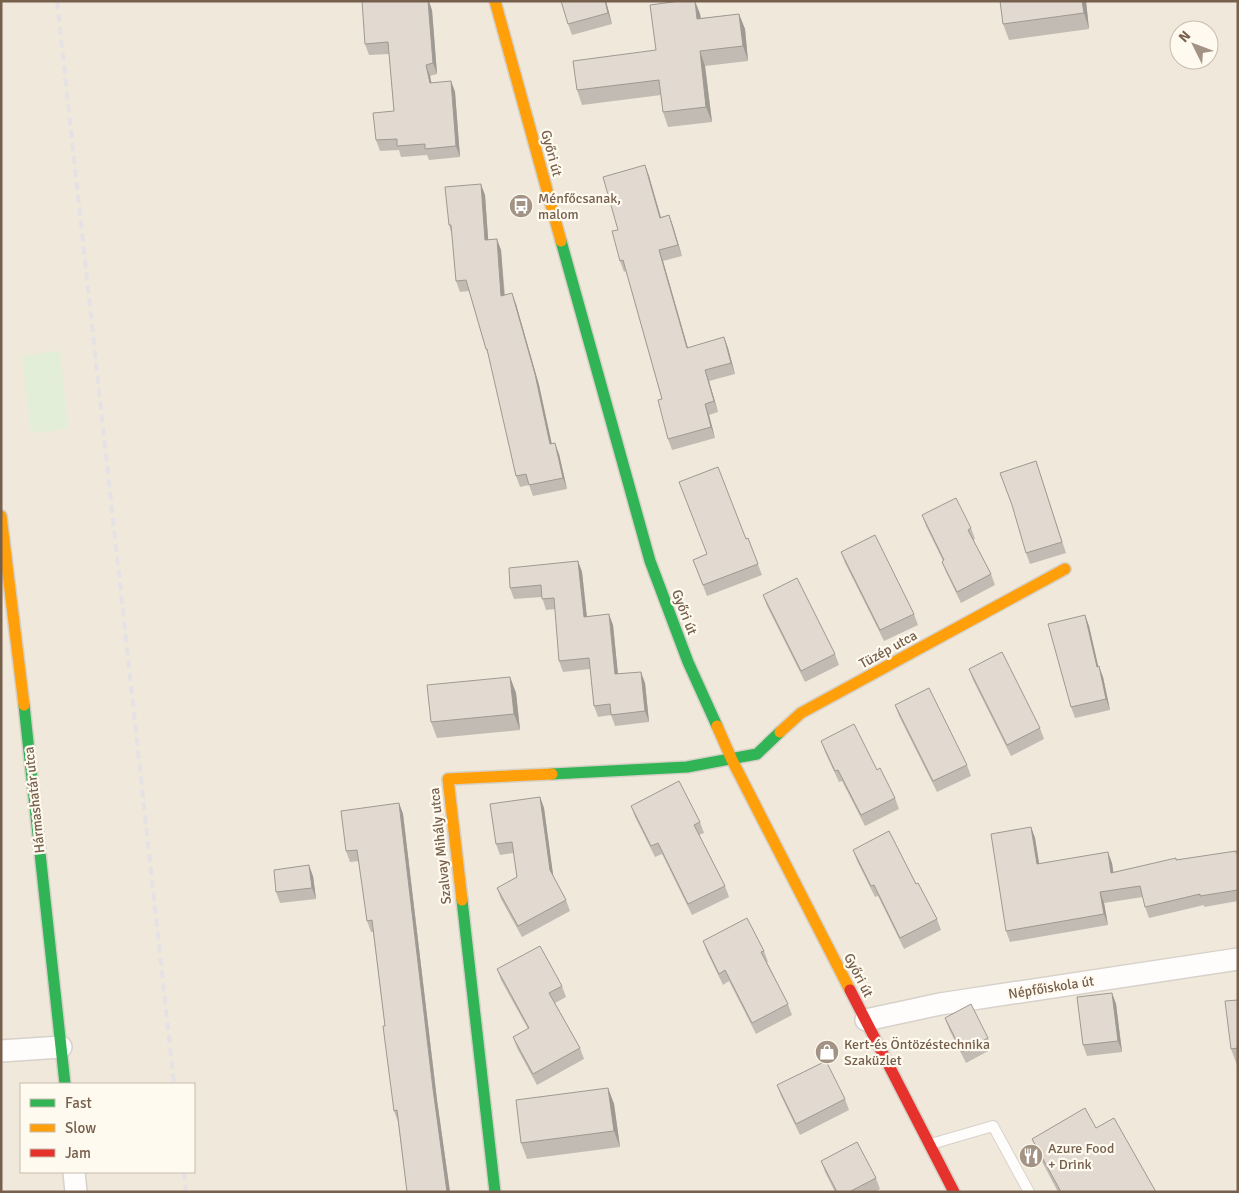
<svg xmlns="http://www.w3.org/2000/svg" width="1239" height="1193" viewBox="0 0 1239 1193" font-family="Signika,sans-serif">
<rect width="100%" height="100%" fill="#f7f4ec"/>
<path fill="#f0e8da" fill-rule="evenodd" d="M1,1H1238V1192H1ZM1179,30H1209V60H1179ZM21,1084H194V1172H21Z"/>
<path fill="#e2eed8" d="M60,351L68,429L31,433L22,356Z"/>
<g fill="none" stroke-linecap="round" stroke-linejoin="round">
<g stroke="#d7d1ca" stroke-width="12">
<path id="lane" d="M931,1144L993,1126L1029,1192"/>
</g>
<g stroke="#d7d1ca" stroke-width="24">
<path id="street" d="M866,1020L940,1004L1238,959
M1,1051L61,1047
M74,1172L76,1192"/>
</g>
<g stroke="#d6d0c7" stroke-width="14">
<path id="fast" d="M561,241L650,561L688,662L717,726
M24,705L65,1084
M552,774L687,767L757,754L780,732
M462,900L495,1192"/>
</g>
<g stroke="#d6d0c7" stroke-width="14">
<path id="slow" d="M495,1L561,241
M1,516L24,705
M717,726L732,760L850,990
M780,732L801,713L1065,569
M462,900L448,779L552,774"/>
</g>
<g stroke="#d6d0c7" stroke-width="14">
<path id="jam" d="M850,990L954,1192"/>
</g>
<use href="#lane" stroke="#fefdfc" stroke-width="10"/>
<use href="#street" stroke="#fefdfc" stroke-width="21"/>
<use href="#fast" stroke="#30b455" stroke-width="11"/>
<use href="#slow" stroke="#ff9f0a" stroke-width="11"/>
<use href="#jam" stroke="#e5322d" stroke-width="11"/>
<path stroke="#e5e2e5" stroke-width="4" stroke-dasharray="8 5" stroke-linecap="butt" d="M57,1L174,1084
M184,1172L186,1192"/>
</g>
<path fill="#c2bbb4" d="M561,1H606L612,24L572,35L568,24Z
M680,1H695L700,14L701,18L739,14L745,29L748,61L705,66L712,122L668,127L663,112L661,95L582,105L577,90L656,50Z
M1000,1H1086L1089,29L1009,40L1003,24Z
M432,10L437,74L430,76L431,83L451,81L455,92L460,157L429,160L427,155L401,157L399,150L380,151L376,140L394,111L389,54L369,55L365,44Z
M645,165L649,176L661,217L669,215L673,226L682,256L663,261L688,348L724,337L728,348L735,374L709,381L718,412L709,415L715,438L672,450L668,439L662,399L626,271L624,272L620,261L618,230Z
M485,195L488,239L501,250L505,295L516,304L539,385L552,444L559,454L567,489L533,496L529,485L520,487L516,476L490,360L486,349L469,291L460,292L456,281L452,235L449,225Z
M1036,461L1066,553L1030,564L1026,553Z
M922,515L971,528L975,539L973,540L991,574L995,585L961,603L946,572L942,562L943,561L926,526Z
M748,538L762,575L707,596L693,560Z
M841,552L914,614L918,625L884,641L845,563Z
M578,561L582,572L587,617L613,625L618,674L645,683L649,722L615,726L611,715L598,717L594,706L590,669L563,672L559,661L555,609L546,610L542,597L514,599L510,588Z
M763,595L835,654L839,665L805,682L767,606Z
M1085,615L1089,626L1098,666L1103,677L1110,710L1075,718L1071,707Z
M969,669L1040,728L1044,739L1011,756L973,680Z
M510,677L516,693L520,730L437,738L431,722Z
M895,705L967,765L971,776L937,792L899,716Z
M821,741L895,798L899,809L865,826L842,781L839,782L825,752Z
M540,797L544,808L553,876L566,900L570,911L522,937L501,899L497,888L517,877L514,853L500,855L496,844Z
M399,803L403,814L437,1100L450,1192H407L398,1122L394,1111L385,1026L373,932H371L367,921L359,861L350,862L346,851Z
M631,806L700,822L704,833L699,835L725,886L729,897L692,915L662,854L655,857L635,817Z
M1031,827L1035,838L1039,864L1112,863L1113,872L1177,860L1238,853V901L1204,907V905L1149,918L1145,907L1143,897L1104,903L1108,925L1010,942L1006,931Z
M853,850L916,884L937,919L941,930L904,949L878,896L875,897L857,861Z
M313,876L316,899L280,903L276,892Z
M703,941L764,951L768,962H767L788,1004L792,1015L756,1034L729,981L723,985L707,952Z
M497,969L562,986L566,997L555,1003L580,1048L584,1059L537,1085L517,1048L513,1037L528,1029L501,980Z
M1112,993L1116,1004L1122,1052L1087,1056L1083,1045Z
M1238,1000V1065H1237L1231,1049Z
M945,1018L988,1038L992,1049L966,1063L949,1029Z
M777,1085L845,1099L849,1110L800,1135L781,1096Z
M608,1088L614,1104L620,1147L527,1159L521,1143Z
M1096,1128L1156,1192H1058L1038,1154L1032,1139Z
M821,1161L876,1178L880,1189L875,1192H835L825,1172Z"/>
<path fill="#9e9992" d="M428,1H429L432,10L437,74L433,63Z
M605,1H606L612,24L608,13Z
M695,1L700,14L703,34L697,19Z
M1082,1H1086L1089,29L1084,13Z
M739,14L745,29L748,61L743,46Z
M700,51L705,66L712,122L706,107Z
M426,65L430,76L434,94L430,83Z
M451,81L455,92L460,157L456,146Z
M645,165L649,176L664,229L660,218Z
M481,184L485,195L489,251L485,240Z
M669,215L673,226L682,256L678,245Z
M497,239L501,250L505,307L501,296Z
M659,250L663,261L691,359L687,348Z
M512,293L516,304L539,385L554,455L550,444Z
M724,337L728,348L735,374L731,363Z
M705,370L709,381L718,412L714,401Z
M705,404L709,415L715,438L711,427Z
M555,443L559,454L567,489L563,478Z
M578,561L582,572L588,628L584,617Z
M609,614L613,625L619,685L615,674Z
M1085,615L1089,626L1101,678L1097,667Z
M1099,666L1103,677L1110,710L1106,699Z
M641,672L645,683L649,722L645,711Z
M510,677L516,693L520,730L514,714Z
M540,797L544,808L554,881L550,870Z
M399,803L403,814L437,1100L450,1192H447L433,1089Z
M1031,827L1035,838L1041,875L1037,864Z
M1108,852L1112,863L1115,884L1111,873Z
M309,865L313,876L316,899L312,888Z
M1100,892L1104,903L1108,925L1104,914Z
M1112,993L1116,1004L1122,1052L1118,1041Z
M608,1088L614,1104L620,1147L614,1131Z"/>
<path fill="#e2dad1" stroke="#9e9992" d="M362,1H428L433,63L426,65L430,83L451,81L456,146L425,149V144L397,146V139L376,140L373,113L394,111L388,42L365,44Z
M561,1H605L608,13L568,24Z
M680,1H695L697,19L739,14L743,46L700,51L706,107L663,112L659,80L577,90L573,61L656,50L650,5Z
M1000,1H1082L1084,13L1003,24Z
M645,165L660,218L669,215L678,245L659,250L687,348L724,337L731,363L705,370L714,401L705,404L711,427L668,439L658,400L662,399L623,260L620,261L612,231L618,230L603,177Z
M481,184L485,240L497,239L501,296L512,293L535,374L550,444L555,443L563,478L529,485L526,474L516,476L487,349H486L466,280L456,281L451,225H449L445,187Z
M1036,461L1062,542L1026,553L1012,505L1000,473Z
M718,467L746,539L748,538L758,564L703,585L693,560L707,554L679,482Z
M956,498L971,528L968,530L991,574L957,592L942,562L944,560L922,515Z
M875,535L914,614L880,630L841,552Z
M578,561L584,617L609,614L615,674L641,672L645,711L611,715L610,704L594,706L589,658L559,661L554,598L542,599L541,585L510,588L509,568Z
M797,578L835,654L801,671L763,595Z
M1085,615L1097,667L1099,666L1106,699L1071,707L1048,624Z
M1002,652L1040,728L1007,745L969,669Z
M510,677L514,714L431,722L427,685Z
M929,688L967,765L933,781L895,705Z
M854,724L877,770L880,768L895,798L861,815L838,770L835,771L821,741Z
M679,781L700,822L694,825L725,886L688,904L658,843L651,846L631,806Z
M540,797L550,870L566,900L518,926L497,888L517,877L512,842L496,844L490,804Z
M399,803L433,1089L447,1192H407L397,1110L394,1111L383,1026H385L372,920L367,921L357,850L346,851L341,811Z
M1031,827L1037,864L1108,852L1111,873L1176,858V860L1236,851V853H1238V890L1200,896V894L1145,907L1140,886L1100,892L1104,914L1006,931L991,834Z
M889,831L916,884L918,883L937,919L900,938L874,885L871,886L853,850Z
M309,865L312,888L276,892L274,870Z
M747,918L764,951L761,952L788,1004L752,1023L725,970L719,974L703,941Z
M540,946L562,986L549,993L580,1048L533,1074L513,1037L529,1028L497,969Z
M1112,993L1118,1041L1083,1045L1077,997Z
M1238,1000V1048L1231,1049L1225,1001Z
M971,1004L988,1038L962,1052L945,1018Z
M826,1061L845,1099L796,1124L777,1085Z
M608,1088L614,1131L521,1143L516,1100Z
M1085,1108L1096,1128L1114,1118L1156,1192H1061L1032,1139Z
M857,1142L876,1178L849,1192H837L821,1161Z"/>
<defs>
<g id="bus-disc" transform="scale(1.25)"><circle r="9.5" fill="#a39384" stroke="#fffaef"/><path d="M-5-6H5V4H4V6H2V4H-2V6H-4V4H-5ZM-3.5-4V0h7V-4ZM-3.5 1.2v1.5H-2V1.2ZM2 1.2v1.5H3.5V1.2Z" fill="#fff"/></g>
<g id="shop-disc" transform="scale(1.25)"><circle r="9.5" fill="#a39384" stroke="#fffaef"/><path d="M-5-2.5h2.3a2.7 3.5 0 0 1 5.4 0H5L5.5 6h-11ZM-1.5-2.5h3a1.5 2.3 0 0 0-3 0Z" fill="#fff"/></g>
<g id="restaurant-disc" transform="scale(1.25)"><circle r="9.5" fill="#a39384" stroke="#fffaef"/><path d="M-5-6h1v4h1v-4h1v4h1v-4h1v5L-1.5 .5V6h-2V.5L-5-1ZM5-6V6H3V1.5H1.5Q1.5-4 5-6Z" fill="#fff"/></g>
</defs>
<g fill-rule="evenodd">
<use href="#bus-disc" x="521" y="206"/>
<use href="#shop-disc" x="827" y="1052"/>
<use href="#restaurant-disc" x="1031" y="1156"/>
</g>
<g text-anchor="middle" stroke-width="4.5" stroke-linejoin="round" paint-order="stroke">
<g font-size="14" fill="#765f4c" stroke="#fffaef">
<text transform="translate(552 153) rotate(75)" y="5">Győri út</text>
<text transform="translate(685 612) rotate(69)" y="5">Győri út</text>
<text transform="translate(888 649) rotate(-29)" y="5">Tüzép utca</text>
<text transform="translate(34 800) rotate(-96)" y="5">Hármashatár utca</text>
<text transform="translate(440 846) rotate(-96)" y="5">Szalvay Mihály utca</text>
<text transform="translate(859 975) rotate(63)" y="5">Győri út</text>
<text transform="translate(1051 987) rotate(-9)" y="5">Népfőiskola út</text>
</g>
<g font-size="14" fill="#765f4c" stroke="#fffaef" text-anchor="start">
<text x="538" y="203">Ménfőcsanak,<tspan x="538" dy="16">malom</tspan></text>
<text x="844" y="1049">Kert-és Öntözéstechnika<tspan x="844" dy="16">Szaküzlet</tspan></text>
<text x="1048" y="1153">Azure Food<tspan x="1048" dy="16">+ Drink</tspan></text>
</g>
</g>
<rect width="1239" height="1193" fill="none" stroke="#765f4c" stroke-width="5"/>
<rect x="20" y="1083" width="175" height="90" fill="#fffaef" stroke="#c8bcae"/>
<rect x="30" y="1099" width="25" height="8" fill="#30b455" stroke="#c8bcae"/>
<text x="65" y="1108" font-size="15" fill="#765f4c">Fast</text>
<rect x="30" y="1124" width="25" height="8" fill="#ff9f0a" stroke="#c8bcae"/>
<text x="65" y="1133" font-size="15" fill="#765f4c">Slow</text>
<rect x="30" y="1149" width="25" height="8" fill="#e5322d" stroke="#c8bcae"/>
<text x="65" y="1158" font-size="15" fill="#765f4c">Jam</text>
<g transform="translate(1194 45) rotate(312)"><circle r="24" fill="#fffaef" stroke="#c8bcae"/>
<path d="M0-4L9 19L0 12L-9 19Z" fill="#a39384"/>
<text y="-8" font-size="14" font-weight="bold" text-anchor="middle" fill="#765f4c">N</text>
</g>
</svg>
